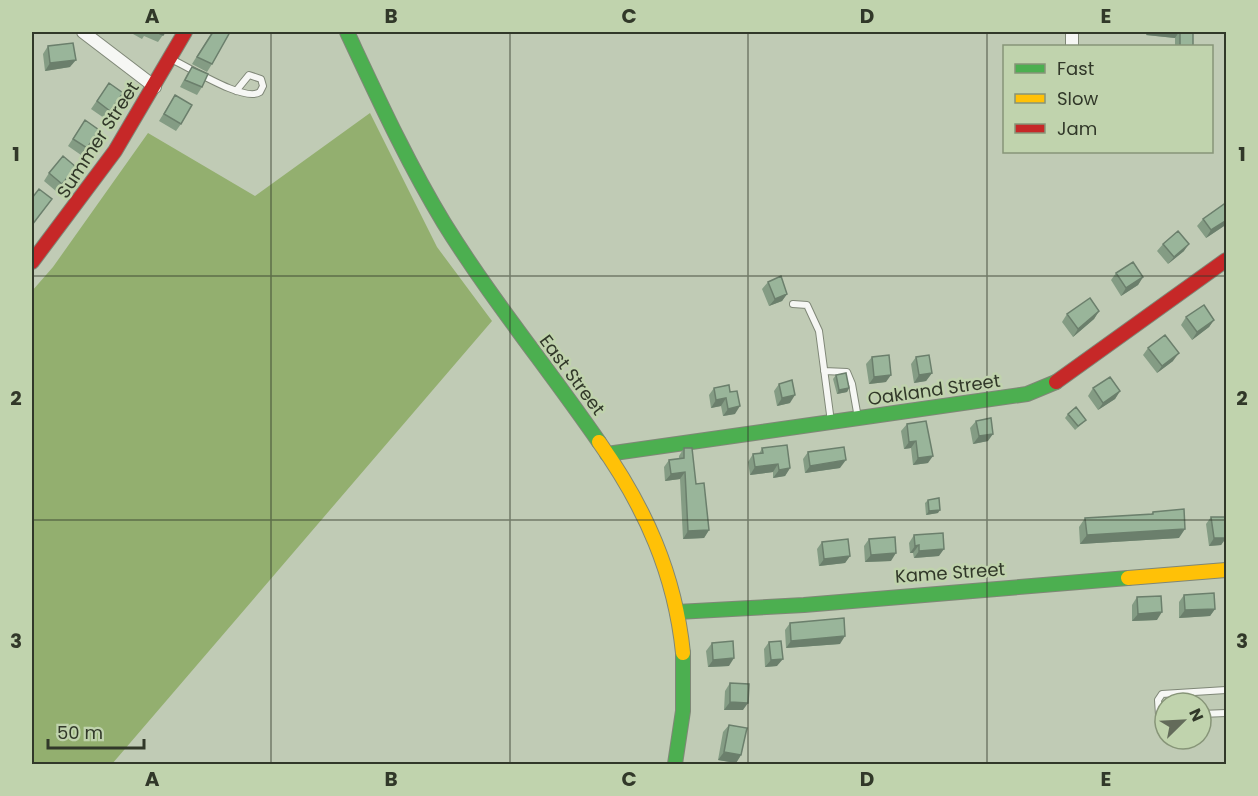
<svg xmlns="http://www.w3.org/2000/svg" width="1258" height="796" viewBox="0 0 1258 796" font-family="Poppins,sans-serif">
<rect width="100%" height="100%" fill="#c0cbb5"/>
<path fill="#93af6f" d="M370,113L437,247L492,321L112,764H32V291L53,267L148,133L255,196Z"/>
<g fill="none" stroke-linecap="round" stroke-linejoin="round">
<g stroke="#7f8777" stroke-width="8">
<path id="lane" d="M171,59C189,67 245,103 260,92L263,86L261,79L249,75L236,91
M793,304L807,305L819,331L831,422
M824,371L847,372L852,384L858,418
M1201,714L1226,713
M1165,715H1159L1158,700L1162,694L1226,690"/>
</g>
<g stroke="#7f8777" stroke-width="14">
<path id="street" d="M83,32L155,87
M1072,46V32"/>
</g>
<g stroke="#7f8777" stroke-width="16">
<path id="fast" d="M347,32C377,96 407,162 444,223C491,299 548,368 599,442
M607,454L1027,394L1056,382
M677,612L804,605L1128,578
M675,764L683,711V653"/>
</g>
<g stroke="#7f8777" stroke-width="16">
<path id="slow" d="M599,442C645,507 675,574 683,653
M1128,578L1226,570"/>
</g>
<g stroke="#7f8777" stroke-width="16">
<path id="jam" d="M32,262L115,151L185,32
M1056,382L1226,260"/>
</g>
<use href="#lane" stroke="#f6f7f4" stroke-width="6"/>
<use href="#street" stroke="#f6f7f4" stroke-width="12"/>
<use href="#fast" stroke="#4caf50" stroke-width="14"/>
<use href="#slow" stroke="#ffc107" stroke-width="14"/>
<use href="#jam" stroke="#c62828" stroke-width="14"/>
</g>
<path fill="#849c84" d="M134,32H165L158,42L144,36L142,39L133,34Z
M212,32H230L212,64L207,72L192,64Z
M1147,32H1193V46H1175V38L1146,35Z
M48,46L70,67L45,71L43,54Z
M192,67L202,87L197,95L180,87L187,74Z
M109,83L123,93L104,118L91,109Z
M175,95L181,124L176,131L159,121Z
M85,120L99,130L81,155L68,146Z
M76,167L57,192L44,181L49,173Z
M1227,202V224L1206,238L1197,226L1203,219Z
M1163,244L1184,251L1168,264L1157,251Z
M1116,273L1143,277L1138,285L1121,296L1111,280Z
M768,282L787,294L782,301L769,306L762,289Z
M1099,311L1094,319L1073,337L1062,322L1067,314Z
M1186,317L1214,320L1209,327L1192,340L1181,325Z
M1148,348L1173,361L1157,373L1143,355Z
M872,357L886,382L869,384L866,364Z
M916,357L932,373L926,381L914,383L911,364Z
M836,375L849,388L847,392L837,394L833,379Z
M779,384L790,403L777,406L774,391Z
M729,385L735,414L723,416L721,406L711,408L709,395L714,388Z
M1093,388L1120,391L1115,399L1098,410L1088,396Z
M1068,414L1083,423L1075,430L1065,418Z
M976,421L988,441L973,444L970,428Z
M907,424L928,463L913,465L911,448L904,449L901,431Z
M684,448L696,484L709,530L704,538L683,539L680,479L665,481L664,467L669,460L679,459V456Z
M762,448L790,468L785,476L773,478V472L750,475L748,462L753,454H759Z
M808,452L840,468L805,473L803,459Z
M928,500L938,513L926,515L925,503Z
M1153,512L1179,538L1080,544L1079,527L1085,518L1151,514Z
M1211,517L1226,538L1221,545L1209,546L1206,524Z
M914,535L939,556L914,558L913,553H910L909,543Z
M869,539L891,561L865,562L864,546Z
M822,542L850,556L845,563L819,566L817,549Z
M1184,595L1215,609L1210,616L1179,618V602Z
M1137,597L1157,620L1132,621V605Z
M790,623L840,644L786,648L785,630Z
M769,642L777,666L765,667L764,649Z
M712,643L729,666L708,667L706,651Z
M730,683L743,710H724L725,691Z
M729,725L741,755L736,763L718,760L723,732Z"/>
<path fill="#6b7f6c" d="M1149,32H1179L1175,38L1146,35Z
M76,60L70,67L45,71L50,63Z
M1227,220V224L1206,238L1211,230Z
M1189,244L1184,251L1168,264L1174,257Z
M1143,277L1138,285L1121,296L1126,288Z
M787,294L782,301L769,306L775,299Z
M1099,311L1094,319L1073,337L1078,329Z
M1214,320L1209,327L1192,340L1197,332Z
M1179,353L1173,361L1157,373L1162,366Z
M932,373L926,381L914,383L919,375Z
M891,375L886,382L869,384L874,377Z
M849,388L847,392L837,394L839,390Z
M1120,391L1115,399L1098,410L1103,403Z
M795,395L790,403L777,406L782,398Z
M726,398L721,406L711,408L716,400Z
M740,406L735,414L723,416L728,409Z
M993,434L988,441L973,444L979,436Z
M916,441L911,448L904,449L909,442Z
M933,456L928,463L913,465L918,458Z
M846,460L840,468L805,473L810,466Z
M778,464L773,472L750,475L755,467Z
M790,468L785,476L773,478L779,470Z
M685,472L680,479L665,481L671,474Z
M940,510L938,513L926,515L929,511Z
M1185,529L1179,538L1080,544L1087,535Z
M709,530L704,538L683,539L688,531Z
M1214,538H1226L1221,545L1209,546Z
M919,545L913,553H910L915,546Z
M944,549L939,556L914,558L919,551Z
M896,553L891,561L865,562L871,555Z
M850,556L845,563L819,566L824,559Z
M1215,609L1210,616L1179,618L1185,610Z
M1162,612L1157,620L1132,621L1138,614Z
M845,636L840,644L786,648L791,641Z
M734,658L729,666L708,667L713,660Z
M783,659L777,666L765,667L771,660Z
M730,702L748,703L743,710H724Z
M724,752L741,755L736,763L718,760Z"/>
<path fill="#99b59a" stroke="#6b7f6c" stroke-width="1.5" d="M156,32H165L163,35Z
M213,32H230L212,64L197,57Z
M1180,32H1193V46H1180Z
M73,43L76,60L50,63L48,46Z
M192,67L208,74L202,87L185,80Z
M109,83L123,93L110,111L97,101Z
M175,95L192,105L181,124L164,114Z
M85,120L99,130L87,148L73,139Z
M63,156L76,167L62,184L49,173Z
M39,189L52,199L32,225V198Z
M1227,202V220L1211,230L1203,219Z
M1178,231L1189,244L1174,257L1163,244Z
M1133,262L1143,277L1126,288L1116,273Z
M781,276L787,294L775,299L768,282Z
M1090,298L1099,311L1078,329L1067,314Z
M1204,305L1214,320L1197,332L1186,317Z
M1165,335L1179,353L1162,366L1148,348Z
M889,355L891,375L874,377L872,357Z
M929,355L932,373L919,375L916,357Z
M846,373L849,388L839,390L836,375Z
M1110,377L1120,391L1103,403L1093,388Z
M792,380L795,395L782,398L779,384Z
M729,385L730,392L737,391L740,406L728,409L726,398L716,400L714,388Z
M1076,407L1086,420L1078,426L1068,414Z
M991,418L993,434L979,436L976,421Z
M926,421L933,456L918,458L916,441L909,442L907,424Z
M787,445L790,468L779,470L778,464L755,467L753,454L763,453L762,448Z
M844,447L846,460L810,466L808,452Z
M684,448H692L696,484L704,483L709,530L688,531L685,472L671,474L669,460L684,458Z
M939,498L940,510L929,511L928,500Z
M1184,509L1185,529L1087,535L1085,518L1153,514V512Z
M1211,517H1225L1226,538H1214Z
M943,533L944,549L919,551V545L915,546L914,535Z
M895,537L896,553L871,555L869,539Z
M848,539L850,556L824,559L822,542Z
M1214,593L1215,609L1185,610L1184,595Z
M1161,596L1162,612L1138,614L1137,597Z
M844,618L845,636L791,641L790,623Z
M733,641L734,658L713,660L712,643Z
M781,641L783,659L771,660L769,642Z
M730,683L749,684L748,703L730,702Z
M729,725L747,728L741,755L724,752Z"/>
<path fill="none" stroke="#313829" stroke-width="1.5" stroke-opacity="0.55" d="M271,32V764M510,32V764M748,32V764M987,32V764M32,276H1226M32,520H1226"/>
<g text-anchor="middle" stroke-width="5" stroke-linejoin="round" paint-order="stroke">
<g font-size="18" fill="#313829" stroke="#c0d3ad">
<text transform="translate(98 140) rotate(-57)" y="6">Summer Street</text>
<text transform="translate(572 375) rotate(53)" y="6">East Street</text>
<text transform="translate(934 390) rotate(-8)" y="6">Oakland Street</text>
<text transform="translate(950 573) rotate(-4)" y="6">Kame Street</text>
</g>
</g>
<rect width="1258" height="796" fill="none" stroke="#c0d3ad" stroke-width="66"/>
<rect x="1003" y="45" width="210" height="108" fill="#c0d3ad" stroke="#879578" stroke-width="1.5"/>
<rect x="1015" y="64" width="30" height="9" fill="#4caf50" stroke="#879578" stroke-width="1.5"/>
<text x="1057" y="75" font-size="18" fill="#313829">Fast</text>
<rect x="1015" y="94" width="30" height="9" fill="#ffc107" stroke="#879578" stroke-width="1.5"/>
<text x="1057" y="105" font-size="18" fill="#313829">Slow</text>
<rect x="1015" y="124" width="30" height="9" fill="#c62828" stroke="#879578" stroke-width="1.5"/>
<text x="1057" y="135" font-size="18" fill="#313829">Jam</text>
<g transform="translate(1183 721) rotate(66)"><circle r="28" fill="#c0d3ad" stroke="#879578" stroke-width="1.5"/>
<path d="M0-4.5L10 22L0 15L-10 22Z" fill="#636b5a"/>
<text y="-9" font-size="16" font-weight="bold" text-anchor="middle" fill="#313829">N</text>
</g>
<path d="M48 739v9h96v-9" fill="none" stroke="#313829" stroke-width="3"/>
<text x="57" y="739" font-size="18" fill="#313829" stroke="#c0d3ad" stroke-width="4.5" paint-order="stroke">50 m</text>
<rect x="33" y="33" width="1192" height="730" fill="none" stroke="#313829" stroke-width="2"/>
<g font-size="20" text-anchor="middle" font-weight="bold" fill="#313829">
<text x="152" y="23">A</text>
<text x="391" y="23">B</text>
<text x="629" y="23">C</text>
<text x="867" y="23">D</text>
<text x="1106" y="23">E</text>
<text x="16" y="161">1</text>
<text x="1242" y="161">1</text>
<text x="16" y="405">2</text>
<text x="1242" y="405">2</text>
<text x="16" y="648">3</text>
<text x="1242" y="648">3</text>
<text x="152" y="786">A</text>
<text x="391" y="786">B</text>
<text x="629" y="786">C</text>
<text x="867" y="786">D</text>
<text x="1106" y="786">E</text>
</g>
</svg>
